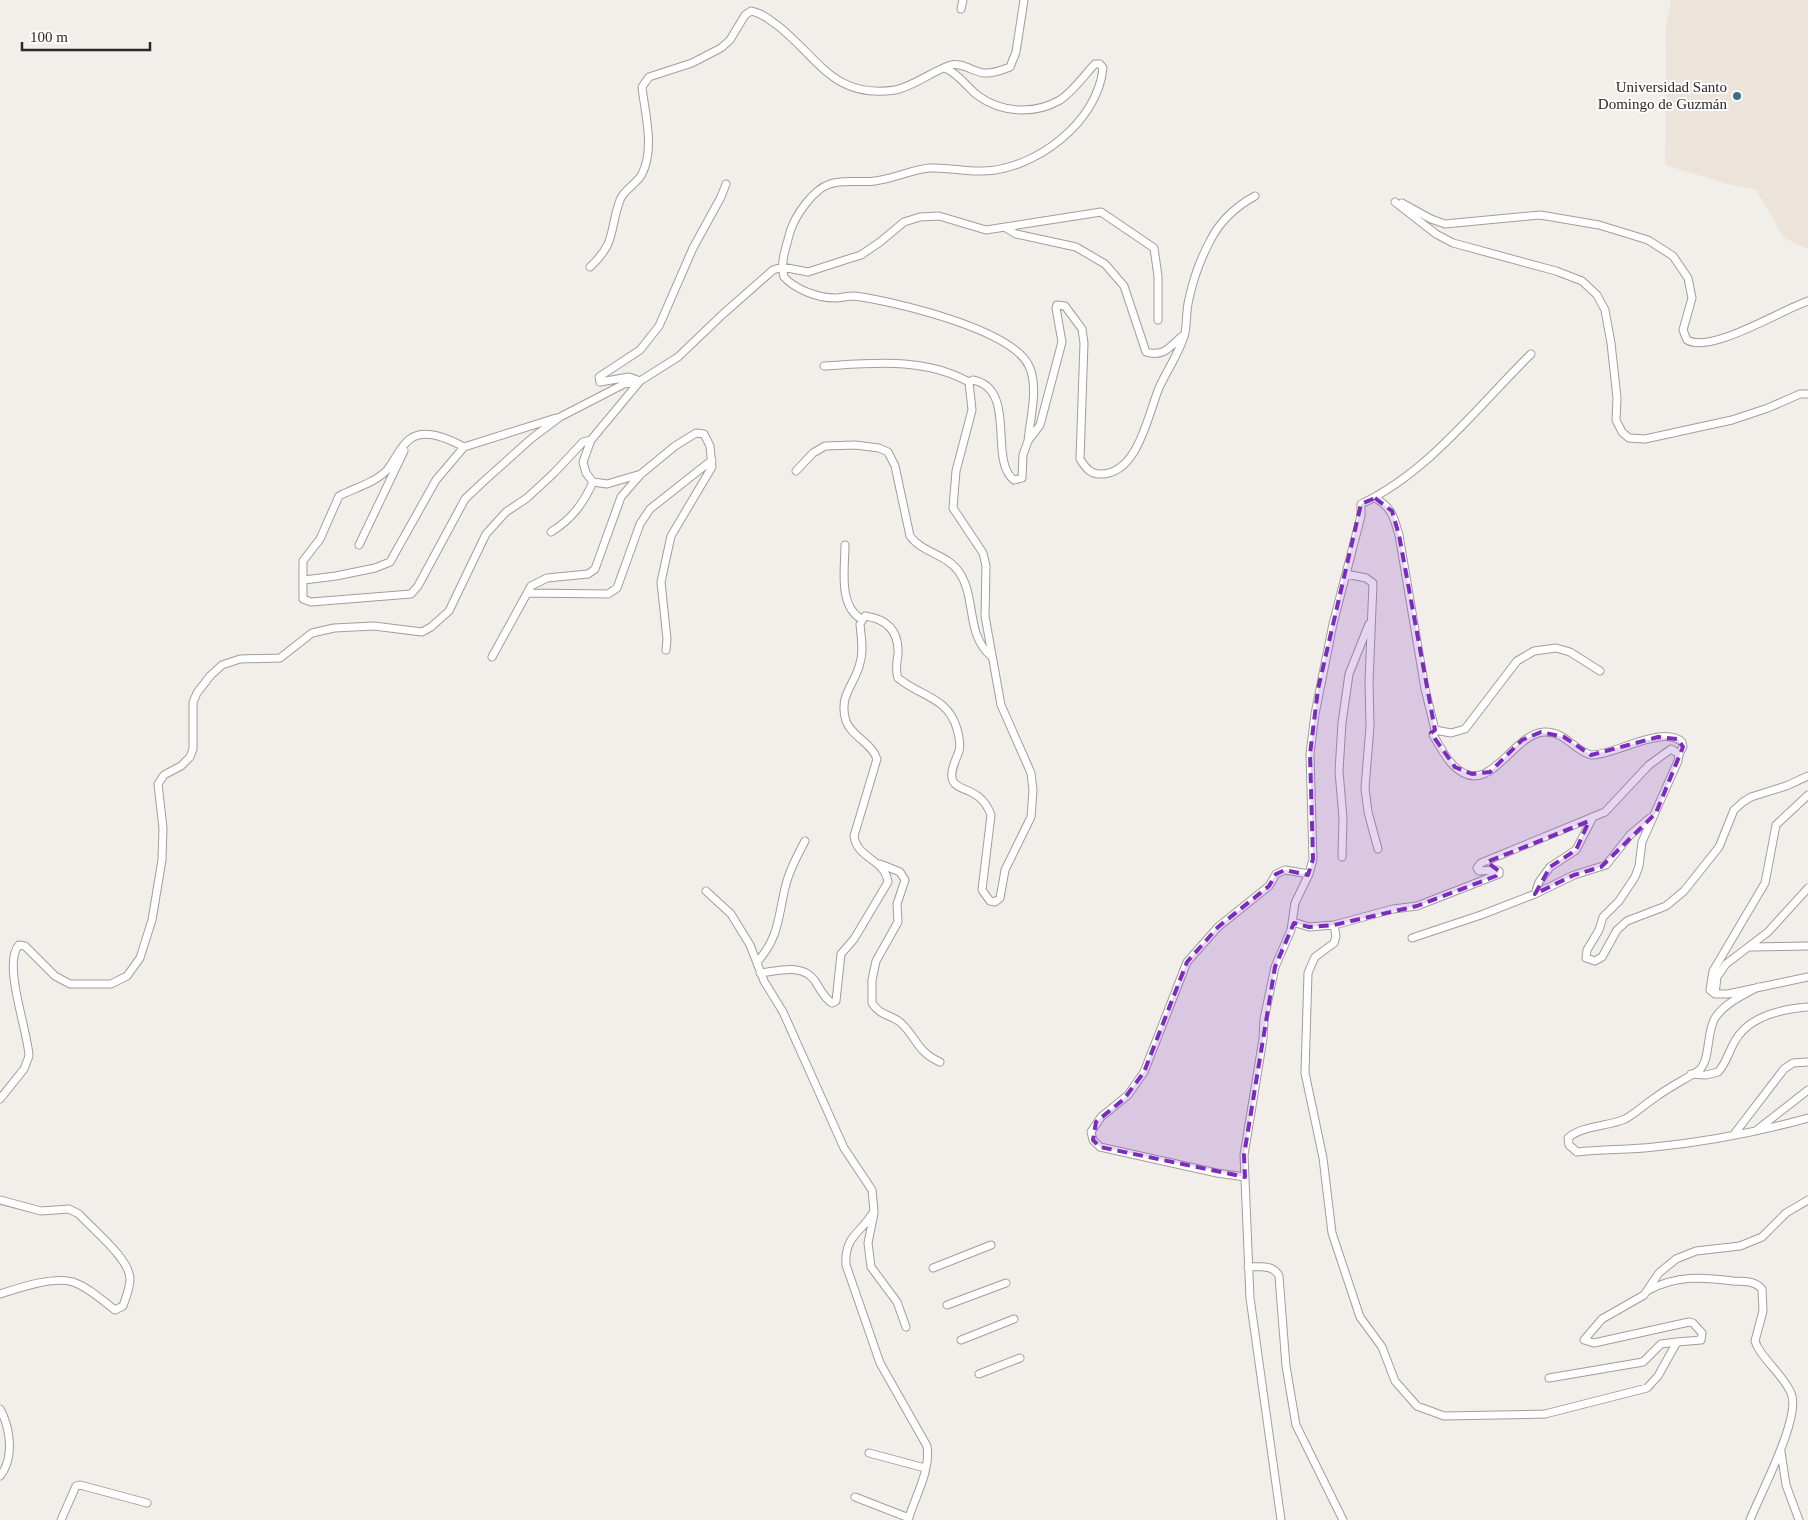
<svg xmlns="http://www.w3.org/2000/svg" width="1808" height="1520" viewBox="0 0 1808 1520" font-family="'Times New Roman',serif">
<rect width="100%" height="100%" fill="#f2efeb"/>
<path fill="#ece4da" d="M1671,0H1808V249L1784,238L1756,190L1727,184L1665,165L1666,27Z"/>
<g fill="none" stroke-linecap="round" stroke-linejoin="round">
<g stroke="#a19e9a" stroke-width="9">
<path id="minor" d="M961,9L963,0
M945,68C959,74 966,86 977,95C1001,113 1034,115 1060,100C1074,91 1084,75 1095,64H1100L1103,68C1098,122 1035,170 983,171C966,172 948,167 930,168C913,169 893,179 875,181C861,183 843,179 830,184C813,189 795,216 790,232C786,248 780,261 784,277C795,289 817,298 835,298C841,298 847,296 854,296C893,301 1012,329 1029,366C1039,387 1030,419 1028,441
M1395,202L1436,234L1453,243L1556,271L1582,281L1597,295L1605,310L1611,343L1617,398L1616,420L1622,432L1629,438L1645,439L1732,420L1768,408L1800,394H1808
M1402,203L1431,219L1445,224L1540,215L1599,225L1648,240L1673,256L1688,278L1692,298L1683,330L1687,340C1711,354 1781,310 1808,301
M1006,228L1016,234L1076,247L1105,264L1124,286L1146,352C1163,357 1169,348 1181,337
M590,267C617,242 609,230 620,200C624,189 637,184 642,174C655,148 645,114 642,87L649,77L692,63L721,48L730,40L745,15L751,11C762,13 768,19 777,25C819,58 833,99 895,90C915,86 932,71 951,65C961,62 974,72 984,73C993,74 1002,70 1010,67L1016,52L1024,0
M824,366C873,363 924,357 969,382
M640,381L629,377L600,382L599,377L640,350L659,326L693,248L721,197L726,184
M464,447C449,439 426,428 410,439C400,446 395,461 387,470C375,483 354,488 339,496L320,539L303,561V599L311,602L411,594L418,586L465,499L484,481L532,438L560,417L624,384L640,381
M796,471L813,453L825,446L855,445L879,448L888,452L895,466L910,536C922,553 947,554 959,572C977,598 965,635 992,657
M1375,498C1392,507 1394,518 1399,535L1425,689L1435,730
M551,532C572,519 583,504 593,482
M359,545L404,451
M845,545C845,568 838,605 861,619
M1346,574L1366,578L1373,583L1369,682L1370,726L1365,788L1368,812L1378,849
M304,580L336,576L375,568L390,562L436,480L464,447L556,418
M527,593L608,594L617,588L640,524L650,509L712,460
M666,650L667,639L661,582L671,536L712,467L710,446L704,434L696,433L675,446L641,474L607,484L593,482L586,473L583,462L591,440L640,381L678,357L723,314L773,270L782,267L808,272L848,259L861,255L880,242L904,222L920,217L939,216L986,230L1101,212L1154,248L1158,276V320
M492,657L531,586L547,578L588,574L595,569L621,497L640,475
M1600,671L1570,652L1556,648L1534,651L1517,661L1465,729L1451,733L1435,730L1433,735C1439,744 1444,756 1452,764C1488,803 1511,734 1544,732C1565,731 1573,750 1591,755C1613,756 1663,724 1682,742L1683,747L1679,754
M1808,795L1776,825L1765,883L1713,971L1710,990L1715,994H1728L1808,977
M1342,857L1343,818L1339,771L1342,723L1349,674L1369,624
M880,864L900,872L905,880L897,904L898,922L876,961L872,980V1003C881,1017 891,1014 901,1023C917,1038 917,1052 940,1062
M706,891L731,914L750,945L764,981L783,1012L844,1148L872,1190L874,1211C862,1233 844,1235 846,1265L880,1363L927,1446C931,1470 915,1497 908,1520
M1535,894L1574,875L1606,865L1630,835L1650,818
M1293,922L1309,927L1334,925L1393,909L1417,906L1499,874V871L1495,870L1479,871L1477,868L1481,863L1605,812L1649,765L1671,749L1679,754L1678,761L1642,842L1639,866L1635,877L1619,901L1603,917L1599,930L1587,950L1586,958L1595,961L1602,957L1617,930L1627,921L1666,906L1684,891L1719,847L1734,810L1743,802L1751,797L1786,786L1808,776
M1334,925L1336,936L1334,943L1315,957L1308,973L1305,1073L1323,1158L1332,1233L1360,1317L1382,1347L1395,1381L1417,1406L1444,1416L1545,1414L1647,1388L1658,1376L1677,1342L1701,1340L1702,1333L1693,1323L1689,1322L1594,1343L1584,1340L1602,1319L1644,1295L1659,1273L1676,1259L1696,1251L1740,1246L1762,1237L1786,1213L1808,1200
M1412,938L1481,915L1535,894L1539,882L1550,867L1576,850L1593,817
M1751,947L1808,946
M757,962C780,937 778,915 786,884C790,869 798,854 805,841
M760,973C779,971 803,963 815,981C820,989 824,998 832,1003L836,1001L841,954L854,939L888,882C885,859 857,859 854,836L877,759C872,743 851,736 846,721C838,695 855,685 860,663C864,650 861,637 860,624L865,616C887,619 899,631 898,654C897,662 895,670 898,678C921,697 948,697 957,729C959,736 961,744 959,751C956,760 949,772 953,781C958,792 981,787 991,815L982,890L990,901L995,902L1000,898L1005,870L1031,817L1033,790L1031,773L1001,705L985,616L986,566L983,553L953,508L956,471L972,410L969,382L973,380C1018,389 988,461 1014,480L1022,478L1023,455L1028,441L1040,425L1062,342L1056,308L1057,305L1065,306L1082,329L1084,343L1080,459C1085,467 1090,474 1100,474C1138,475 1148,414 1159,388C1167,370 1180,352 1185,333C1187,322 1186,310 1189,299C1193,280 1201,258 1210,241C1220,221 1235,207 1255,196
M1758,987C1743,995 1725,1003 1715,1018C1706,1032 1711,1062 1698,1071C1684,1080 1669,1087 1656,1097C1645,1104 1636,1113 1625,1119C1607,1127 1583,1125 1568,1138L1569,1145L1577,1152C1603,1149 1628,1150 1654,1147C1703,1142 1761,1131 1808,1118
M1715,994L1717,977L1726,964L1768,932L1808,888
M1691,1074L1706,1075L1718,1072C1726,1064 1729,1051 1735,1041C1749,1016 1782,1009 1808,1007
M0,1099L24,1069L29,1056C28,1031 2,963 19,945L25,946L55,976L70,984H111L127,976L140,958L152,920L162,860L163,828L158,784L164,775L181,766L190,757L193,749V702L197,693L210,676L222,665L240,659L280,658L312,633L334,628L374,626L422,632L431,627L449,611L486,534L506,512L527,498L554,473L583,442L591,440
M1758,1129L1808,1090
M1735,1133L1784,1069L1793,1063L1808,1062
M1245,1177L1217,1173L1100,1147L1093,1140L1091,1132L1101,1117L1128,1095L1144,1072L1187,962L1218,927L1269,886L1276,874L1285,870L1309,874
M0,1200L41,1211L69,1209L79,1214C92,1229 130,1259 130,1279C130,1288 126,1297 123,1306L115,1310C102,1300 88,1287 73,1282C53,1276 19,1288 0,1294
M874,1213L868,1243L871,1267L897,1302L906,1327
M1248,1267C1260,1267 1273,1264 1279,1276L1286,1366L1296,1425L1343,1520
M933,1268L991,1245
M1649,1290C1677,1275 1703,1277 1733,1281C1745,1282 1754,1280 1762,1289L1763,1311L1755,1341L1757,1346C1766,1363 1783,1375 1791,1393C1802,1416 1760,1494 1750,1520
M947,1305L1006,1283
M961,1340L1014,1319
M979,1374L1020,1358
M1549,1378L1643,1362L1661,1344L1677,1342
M0,1409C10,1427 15,1458 0,1476
M1781,1452L1786,1485L1799,1520
M869,1453L925,1468
M855,1497L909,1518
M61,1520L76,1486L80,1485L147,1503
M1281,1520L1250,1298L1244,1155L1263,1039L1264,1019L1275,967L1291,930L1295,903L1309,874L1313,859L1310,754L1315,714L1333,624L1361,516V504C1429,472 1478,406 1531,354"/>
</g>
<use href="#minor" stroke="#fff" stroke-width="7"/>
</g>
<path fill="#7b2cbf" fill-opacity="0.2" stroke="#7b2cbf" stroke-width="4" stroke-dasharray="10 6" stroke-linejoin="round" d="M1375,498L1392,511L1399,535L1435,730L1431,733L1455,767L1472,774L1490,772L1522,740L1541,732L1564,737L1591,755L1658,737L1678,739L1683,747L1656,813L1601,867L1574,875L1535,894L1550,867L1576,850L1589,821L1487,862L1499,871L1496,876L1417,906L1334,925L1309,927L1294,923L1275,967L1244,1155L1245,1177L1100,1147L1093,1140L1096,1122L1124,1099L1144,1072L1187,962L1218,927L1269,886L1276,874L1285,870L1308,875L1313,859L1310,754L1318,689L1361,504Z"/>
<circle fill="#367289" stroke="#fffdfb" stroke-width="2" cx="1737" cy="96" r="5"/>
<g text-anchor="middle" stroke-width="4" stroke-linejoin="round" paint-order="stroke">
<g font-size="15" fill="#2a2928" stroke="#fffdfb" text-anchor="end">
<text x="1727" y="92">Universidad Santo<tspan x="1727" dy="17">Domingo de Guzmán</tspan></text>
</g>
</g>
<path d="M22 42v8h128v-8" fill="none" stroke="#2a2928" stroke-width="2.5"/>
<text x="30" y="42" font-size="15" fill="#2a2928" stroke="#fffdfb" stroke-width="4" paint-order="stroke">100 m</text>
</svg>
